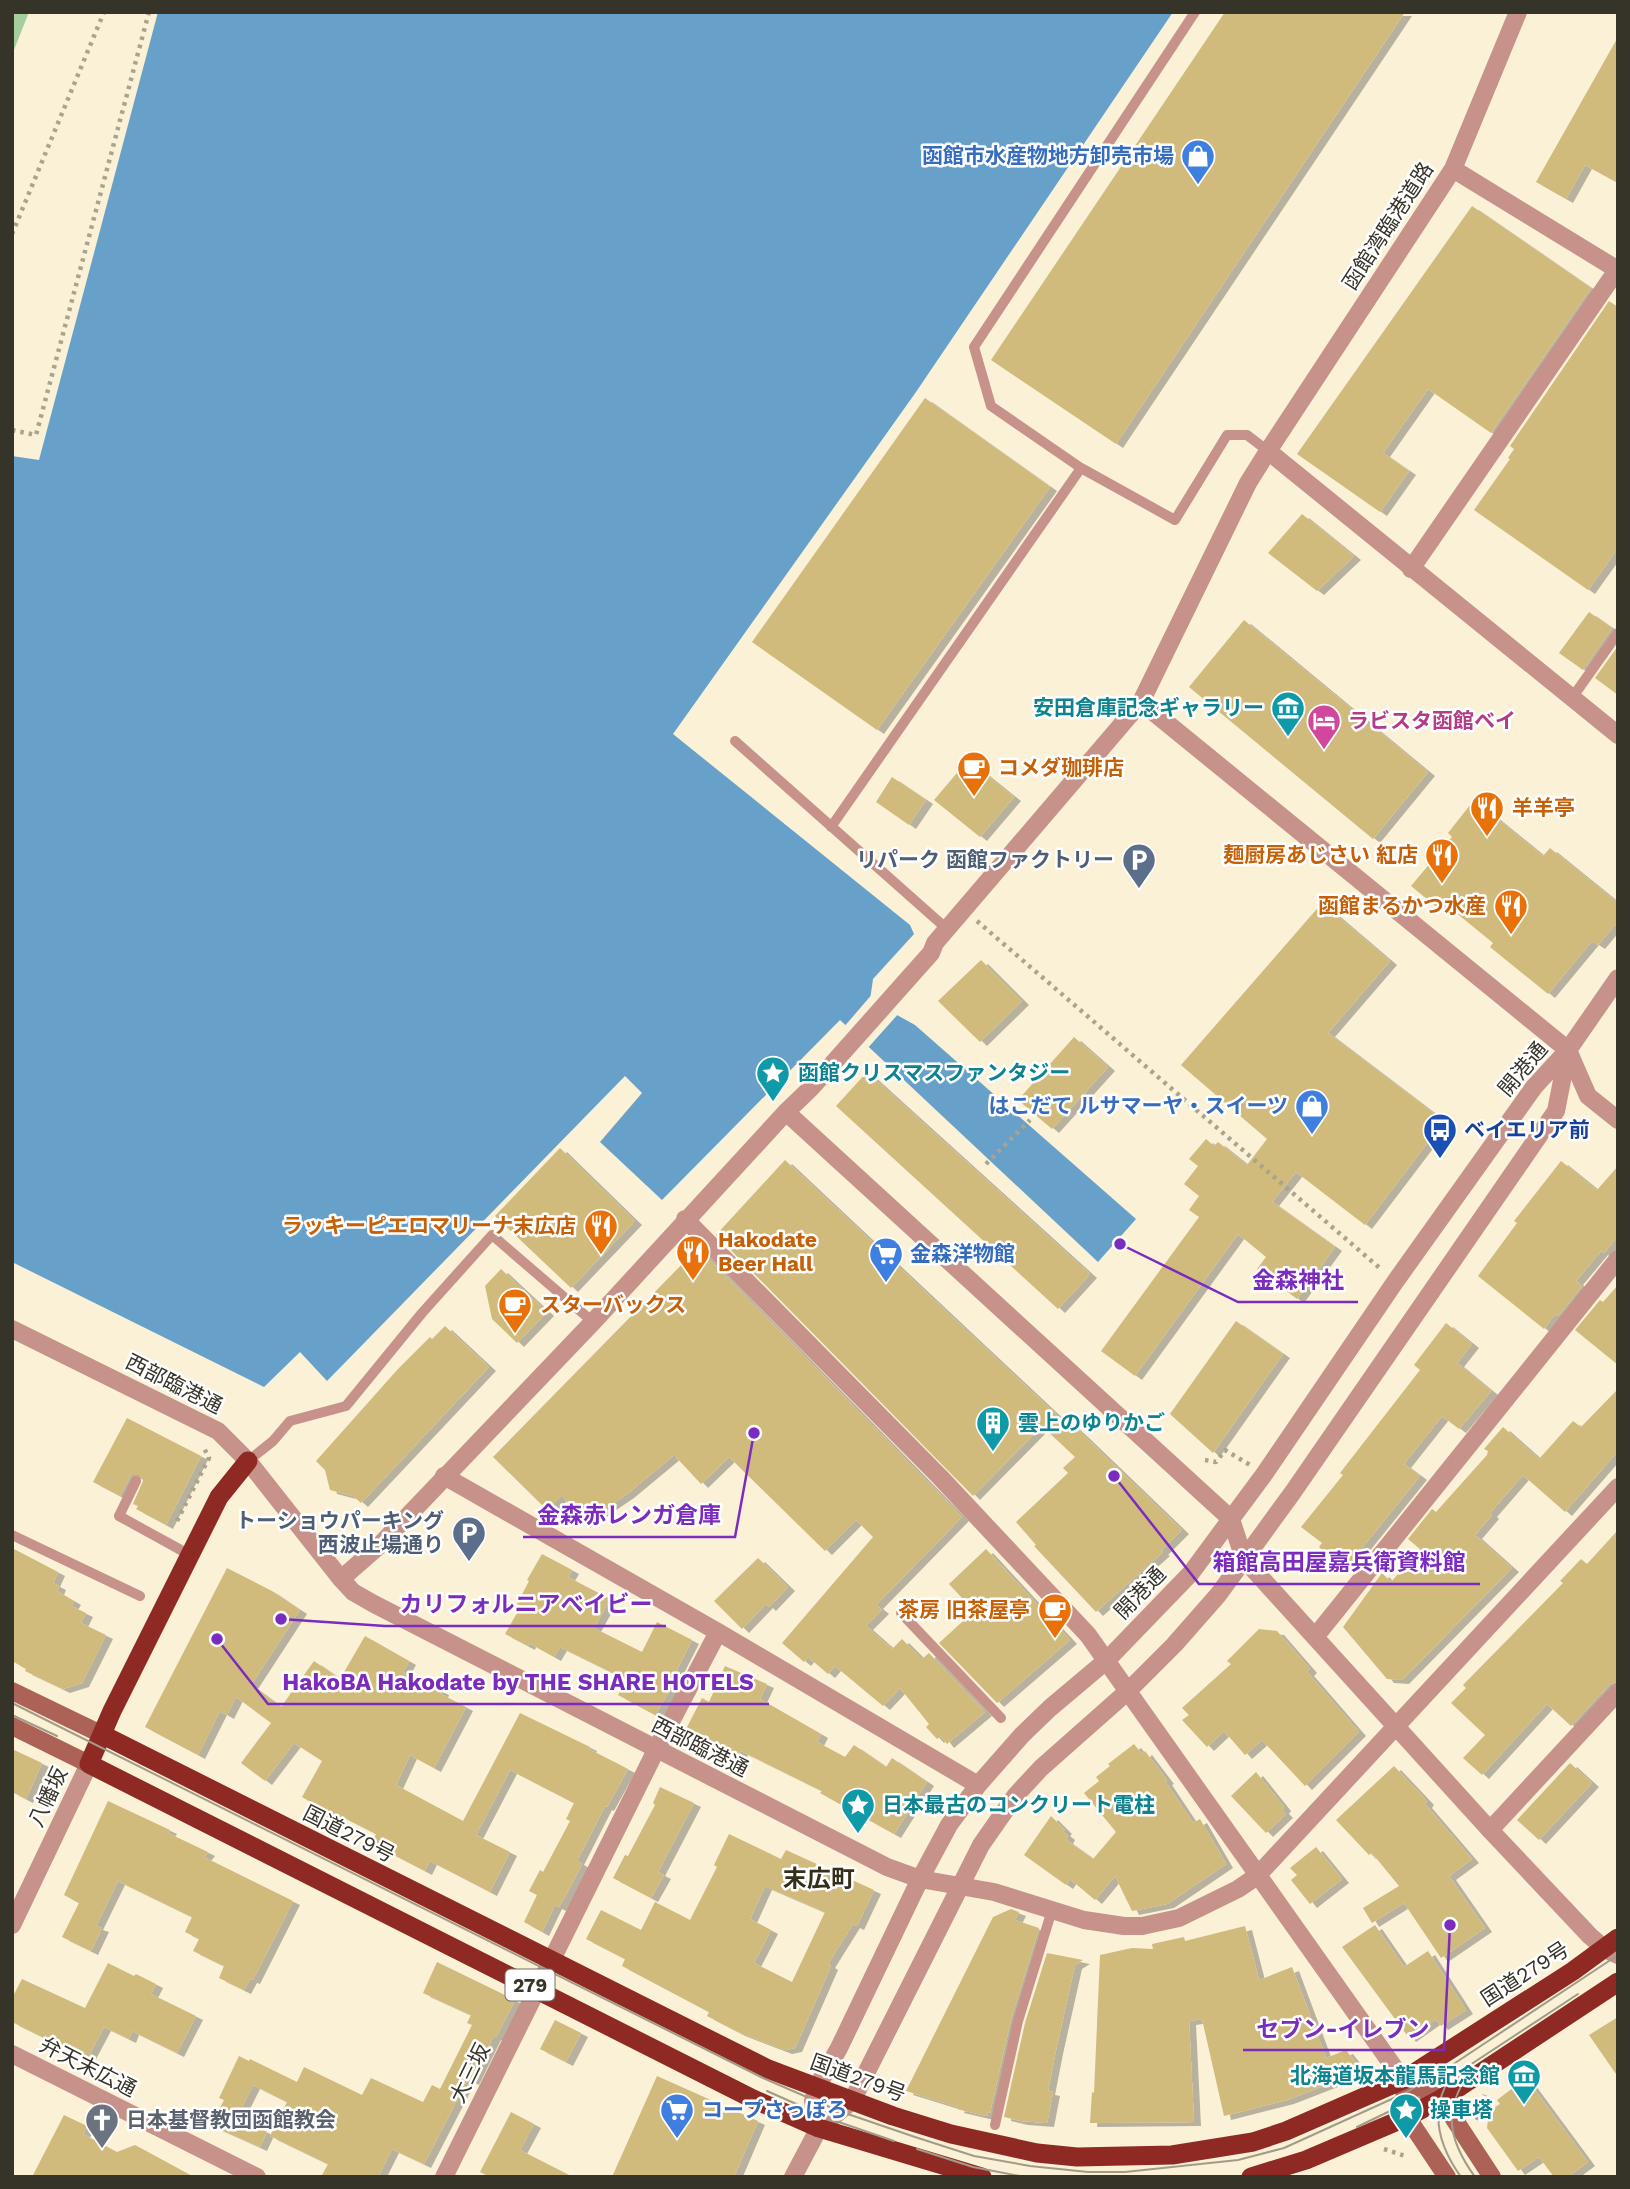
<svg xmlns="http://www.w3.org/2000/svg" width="1630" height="2189" viewBox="0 0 1630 2189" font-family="'Work Sans','Noto Sans JP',sans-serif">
<defs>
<filter id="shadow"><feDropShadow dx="7" dy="4" stdDeviation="0" flood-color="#0004"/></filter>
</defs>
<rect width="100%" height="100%" fill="#faf1d7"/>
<path fill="#a5ce9f" d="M12,12H29L12,55Z"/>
<path fill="#67a1ca" d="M158,12H1173L916,392L673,734L910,925L914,934L873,979L870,1000L915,1025L1136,1219L1098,1262L840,1020L662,1200L600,1142L642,1093L625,1076L327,1381L300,1352L264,1387L12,1262V456L39,460Z"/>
<path fill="#faf1d7" d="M874,992V998L900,1012L866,1050L843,1028Z"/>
<path fill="#d0ba7c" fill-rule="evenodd" filter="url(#shadow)" d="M1225,12H1405L1116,444L991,360Z
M1618,37V183L1585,165L1566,199L1536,182Z
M1472,206L1591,288L1491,433L1428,389L1383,453L1409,471L1380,512L1297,454Z
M1609,301L1618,307V548L1588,590L1474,510L1510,459L1508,458L1514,449L1510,446Z
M925,398L1050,487L877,730L752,642Z
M1302,514L1354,556L1317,591L1268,553Z
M1589,612L1612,628L1583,670L1559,653Z
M1244,620L1428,772L1373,839L1189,687Z
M1618,646V695L1595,678Z
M968,760L1014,797L980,837L934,800Z
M892,777L926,800L909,825L876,802Z
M1474,800L1543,856L1550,848L1618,903V921L1598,945L1592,941L1548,994L1490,947L1493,943L1443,902L1438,908L1411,886L1452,837L1448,833Z
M1322,903L1390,961L1328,1033L1444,1121L1365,1225L1296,1172L1272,1202L1335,1247L1297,1299L1257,1269L1266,1257L1238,1234L1135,1376L1101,1351L1199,1217L1189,1210L1199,1196L1184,1184L1198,1166L1189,1159L1206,1139L1214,1146L1218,1142L1247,1165L1267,1139L1181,1065Z
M981,960L1022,1001L980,1042L938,1001Z
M1074,1037L1108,1067L1052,1129L1018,1100Z
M867,1072L1090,1274L1058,1309L836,1106Z
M560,1148L635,1221L571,1288L495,1216Z
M785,1160L1062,1420L1064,1418L1081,1433L1182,1530L1161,1551L1163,1552L1096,1612L1034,1546L1036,1545L1016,1522L1068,1473L1063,1468L1075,1457L1042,1426L973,1496L716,1235Z
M1561,1161L1597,1190L1618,1166V1236L1604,1253L1601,1251L1576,1281L1582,1286L1558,1316L1555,1314L1544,1329L1478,1276L1517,1223L1514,1221Z
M701,1251L962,1517L876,1605L882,1610L866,1626L892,1649L902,1639L922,1659L929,1653L985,1712L947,1744L941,1736L937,1739L926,1727L929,1724L900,1688L883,1706L835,1666L828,1674L808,1657L804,1662L782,1643L873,1537L856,1520L825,1551L729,1457L701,1484L674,1455L627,1494L583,1524L562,1495L547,1510L493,1457L694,1252L698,1255Z
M501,1269L547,1312L517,1343L492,1319L485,1286Z
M1618,1285V1365L1575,1330L1600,1300L1603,1302Z
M1236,1321L1283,1354L1213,1453L1170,1414Z
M1446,1323L1472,1344L1457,1363L1491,1391L1459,1429L1442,1416L1404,1464L1420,1476L1345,1569L1319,1547L1322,1543L1301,1527L1343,1475L1340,1473L1420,1370L1414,1365Z
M445,1326L489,1367L361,1503L353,1496L330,1490L325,1470L316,1461L398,1369L430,1337L432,1339Z
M1618,1389V1451L1565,1512L1523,1475L1490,1513L1492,1515L1475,1535L1512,1568L1402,1680L1387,1679L1343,1627L1382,1573L1391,1582L1420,1549L1408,1539L1432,1509L1436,1512L1487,1455L1488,1451L1484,1449L1503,1427L1539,1459L1573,1421L1581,1427Z
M127,1418L201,1456L166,1525L136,1509L138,1506L133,1504L143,1481L140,1475H131L120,1496L93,1482Z
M1618,1530V1681L1610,1684L1571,1726L1547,1704L1482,1775L1463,1758L1485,1735L1451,1703L1466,1688L1463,1685L1563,1583L1560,1581L1581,1559L1587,1564Z
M12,1548L58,1572L53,1583L59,1586L57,1591L74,1601L71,1606L86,1613L81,1623L106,1635L82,1683L63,1689L25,1671L26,1669L12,1661Z
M986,1549L1070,1640L997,1703L939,1643L974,1611L949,1584Z
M542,1554L572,1570L568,1577L610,1599L594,1628L642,1652L657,1622L692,1640L670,1683L673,1685L655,1715L618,1695L627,1680L560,1647L554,1657L529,1643L528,1646L505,1634L521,1606L517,1604L529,1581L527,1580Z
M758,1558L788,1587L769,1607L766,1604L742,1629L714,1601Z
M227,1568L272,1591L300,1610L251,1685L281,1707L314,1661L340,1679L365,1636L409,1661L403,1672L442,1691L441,1694L466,1707L434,1768L410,1755L396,1785L463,1821L520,1713L590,1747L589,1749L628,1769L607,1807L605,1806L577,1861L582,1864L567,1893L559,1907L555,1905L542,1932L524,1922L537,1895L529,1891L540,1870L543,1872L570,1821L566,1819L574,1803L510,1770L476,1835L510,1852L490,1892L430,1861L425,1871L371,1843L376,1834L335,1813L331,1820L314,1811L317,1806L302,1797L322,1761L294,1743L265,1781L241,1763L271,1723L236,1697L227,1715L220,1711L198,1755L145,1727Z
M1259,1629L1277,1631L1310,1669L1307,1672L1359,1732L1305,1786L1262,1740L1245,1755L1224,1731L1207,1747L1182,1720L1189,1715L1182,1708L1231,1664L1227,1661Z
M725,1666L767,1684L760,1699L821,1734L817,1742L845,1757L854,1745L886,1767L892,1758L927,1782L894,1834L820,1793L822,1791L741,1751L738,1757L686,1729L702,1698L709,1702Z
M1134,1744L1142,1754L1145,1751L1167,1780L1165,1781L1193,1823L1200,1819L1226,1864L1167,1904L1132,1911L1115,1876L1095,1900L1070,1879L1066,1885L1024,1855L1051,1816L1065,1830L1063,1832L1068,1836L1066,1840L1093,1859L1116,1832L1084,1793L1099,1781L1096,1777L1110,1766L1108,1764Z
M12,1749L42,1763L26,1799L12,1792Z
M1570,1763L1592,1783L1539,1840L1517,1820Z
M1394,1766L1427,1801L1425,1804L1472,1859L1449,1876L1485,1928L1441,1958L1404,1903L1372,1923L1363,1908L1399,1886L1372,1853L1369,1855L1336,1820Z
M1256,1772L1284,1807L1282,1810L1286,1814L1266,1833L1231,1796Z
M660,1787L694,1803L658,1872L664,1875L651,1898L613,1878L625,1855L628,1856L655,1805L653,1803Z
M108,1801L170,1830L168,1833L208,1852L204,1857L293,1901L253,1980L250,1979L244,1990L219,1978L224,1966L193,1951L199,1939L185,1932L192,1917L118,1881L96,1926L102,1928L91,1951L62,1937L79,1903L64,1895Z
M729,1834L781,1859L786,1850L874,1890L857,1926L853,1924L828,1964L831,1966L795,2048L785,2050L738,2032L707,2016L709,2012L622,1966L625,1959L586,1939L601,1910L641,1930L655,1902L690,1920L717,1867L714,1865ZM765,1886L825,1912L792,1982L754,1963L771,1930L750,1919Z
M1316,1847L1342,1879L1310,1904L1291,1880L1297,1875L1290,1868Z
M1011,1909L1019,1912L1015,1920L1039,1928L1011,2019L990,2113L988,2112L987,2116L957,2109L958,2107L906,2091L993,1917Z
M1375,1925L1404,1967L1428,1951L1466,2010L1441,2026L1436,2019L1409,2038L1342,1947Z
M1245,1926L1259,1980L1292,1967L1326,2058L1346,2050L1356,2063L1354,2074L1287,2100L1224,2116L1202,2019L1189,2021L1194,2122L1090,2123L1092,2092L1094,2093L1100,1955L1132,1948L1153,1949L1152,1944L1184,1937L1185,1941Z
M1047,1953L1083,1960L1075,1965L1056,2050L1048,2091L1053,2092L1047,2123L1021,2121L1004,2117L1025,2023Z
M437,1962L515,2000L496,2037L494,2036L472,2081L468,2079L424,2164L392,2149L378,2177H321L328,2164L270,2136L287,2102L253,2085L237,2117L267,2132L260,2147L211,2125L224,2100L219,2098L239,2056L249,2061L250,2059L297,2082L304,2067L362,2095L371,2078L423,2102L432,2085L440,2089L472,2025L467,2023L471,2015L423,1993Z
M108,1963L134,1976L136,1974L156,1984L151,1994L196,2016L177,2053L132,2031L129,2039L104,2027L87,2059L12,2022V1998L22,1979L85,2008Z
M1618,2017V2077L1589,2035Z
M555,2020L581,2033L566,2062L540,2049Z
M657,2076L758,2121L734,2177H612Z
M1526,2078L1588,2162L1568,2177H1554L1539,2157L1518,2171L1487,2128L1489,2111L1500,2104L1497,2100Z
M511,2112L534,2124L520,2150L573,2177H490L480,2172Z
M64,2115L87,2126L83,2134L117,2152L135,2145L194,2177H32Z"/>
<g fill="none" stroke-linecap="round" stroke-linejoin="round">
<path stroke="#a9a38f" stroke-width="4.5" stroke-dasharray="3.5 5" stroke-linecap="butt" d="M12,234L104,12
M12,430L36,435L149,12
M977,921L1382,1270
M986,1164L1030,1120
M1205,1460L1216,1462L1225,1450L1250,1465
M177,1521L209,1458L204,1448
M1477,2120L1485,2095
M1384,2149L1408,2157"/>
<path stroke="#c6928a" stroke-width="10" d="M1081,468L991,406L974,347L1195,12
M1572,698L1618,633
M735,741L947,929
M831,827L1081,468L1175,520L1227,435H1247L1268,451
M248,1461L273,1441L290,1421L346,1406L422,1313L492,1235L593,1322
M136,1481L119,1516L190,1555
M12,1535L140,1596
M901,1613L1001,1718
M995,2125L1018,2021L1052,1910"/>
<path stroke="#c6928a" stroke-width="18" d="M1411,569L1617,270
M1141,702L1568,1050L1588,1096L1618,1120
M444,1476L718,1632L978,1785
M1231,1519L786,1112L811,1088L931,953L935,943L1141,702L1248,483L1268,451
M1315,1637L1618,1259
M1490,1830L1618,1692
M444,2177L656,1750L718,1632"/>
<path stroke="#c6928a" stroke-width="18" d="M1518,12L1453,169L1268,451L1618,735
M1453,169L1618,270
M685,1219L940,1477L1088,1635L1403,2080
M12,1329L218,1431L248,1461L341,1579L353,1592L374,1604L887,1867L920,1879L994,1892L1084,1920L1124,1926H1142L1179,1918L1238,1889L1257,1876L1618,1487
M1231,1519L1244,1559L1490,1830L1590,1936L1605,1949L1618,1955
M341,1579L381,1544L593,1322L786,1112
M12,1925L89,1764
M12,2054L257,2177
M819,2128L813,2101L817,2087L839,2048L920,1879L949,1825L978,1785L1022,1735L1050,1708L1107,1660L1191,1573L1265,1473L1395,1282L1534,1087L1568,1050L1618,978
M793,2177L819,2128L852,2101L981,1845L1016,1795L1041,1768L1128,1691L1174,1645L1218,1595L1293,1492L1556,1111L1568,1050"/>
<path stroke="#ad6258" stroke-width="18" d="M12,1691L103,1735
M12,1726L89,1764
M1403,2080L1441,2099L1492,2177
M1403,2080L1407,2117L1447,2177"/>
<path stroke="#8e2a23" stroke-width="19" d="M248,1461L219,1497L112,1711L89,1764L753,2099L819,2128L982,2177
M103,1735L768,2069L893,2116L951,2134L1037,2153L1077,2157L1172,2155L1253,2142L1286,2131L1403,2080L1573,1971L1618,1938
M1251,2177L1306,2160L1407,2117L1441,2099L1618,1982"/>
<path stroke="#a19b88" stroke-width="2" d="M12,1703L763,2078L839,2111L915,2137L974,2156L1030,2166L1088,2172H1125L1238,2160L1284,2148L1405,2093L1449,2067L1618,1955
M12,1715L57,1736
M1473,2068C1442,2108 1447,2138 1475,2177
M1452,2074C1428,2110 1438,2145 1461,2177
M1444,2082L1578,1994
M767,2091L830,2119L894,2141
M1357,2127L1419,2097
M917,2149L973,2167L1025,2177"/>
</g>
<defs>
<g id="shop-pin" transform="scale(1.75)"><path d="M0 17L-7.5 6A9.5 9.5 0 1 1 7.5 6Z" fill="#3f7fe0" stroke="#fff"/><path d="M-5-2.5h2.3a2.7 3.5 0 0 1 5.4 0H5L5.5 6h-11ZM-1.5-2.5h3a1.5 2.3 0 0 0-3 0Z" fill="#fff"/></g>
<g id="museum-pin" transform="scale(1.75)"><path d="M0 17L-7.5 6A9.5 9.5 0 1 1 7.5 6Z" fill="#0f9aa8" stroke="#fff"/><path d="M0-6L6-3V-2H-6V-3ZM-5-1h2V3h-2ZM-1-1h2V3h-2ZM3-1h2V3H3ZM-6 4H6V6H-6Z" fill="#fff"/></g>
<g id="hotel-pin" transform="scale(1.75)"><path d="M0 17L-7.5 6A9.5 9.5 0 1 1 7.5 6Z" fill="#d1479c" stroke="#fff"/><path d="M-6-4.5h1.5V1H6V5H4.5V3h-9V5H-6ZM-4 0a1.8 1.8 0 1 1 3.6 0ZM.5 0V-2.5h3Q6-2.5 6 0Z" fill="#fff"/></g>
<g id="cafe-pin" transform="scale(1.75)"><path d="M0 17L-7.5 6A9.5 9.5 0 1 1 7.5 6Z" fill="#e8710a" stroke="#fff"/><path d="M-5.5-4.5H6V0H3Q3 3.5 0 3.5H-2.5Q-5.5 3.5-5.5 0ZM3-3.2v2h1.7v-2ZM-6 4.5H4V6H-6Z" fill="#fff"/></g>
<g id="restaurant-pin" transform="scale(1.75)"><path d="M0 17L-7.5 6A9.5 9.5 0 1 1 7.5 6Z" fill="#e8710a" stroke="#fff"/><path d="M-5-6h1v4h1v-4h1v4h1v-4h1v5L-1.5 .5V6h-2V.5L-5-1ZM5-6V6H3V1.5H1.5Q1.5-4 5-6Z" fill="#fff"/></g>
<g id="parking-pin" transform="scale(1.75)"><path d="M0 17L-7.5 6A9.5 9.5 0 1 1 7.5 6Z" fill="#5c6f8a" stroke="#fff"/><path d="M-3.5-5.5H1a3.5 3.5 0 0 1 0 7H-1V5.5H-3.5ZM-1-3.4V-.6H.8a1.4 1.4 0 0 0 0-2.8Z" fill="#fff"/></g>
<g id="sight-pin" transform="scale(1.75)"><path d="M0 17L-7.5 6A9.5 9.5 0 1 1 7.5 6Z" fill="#0f9aa8" stroke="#fff"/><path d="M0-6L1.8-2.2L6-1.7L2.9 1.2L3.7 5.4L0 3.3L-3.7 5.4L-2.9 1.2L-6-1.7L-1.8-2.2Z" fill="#fff"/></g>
<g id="bus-pin" transform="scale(1.75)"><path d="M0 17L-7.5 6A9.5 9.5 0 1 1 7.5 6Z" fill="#1a4fb4" stroke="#fff"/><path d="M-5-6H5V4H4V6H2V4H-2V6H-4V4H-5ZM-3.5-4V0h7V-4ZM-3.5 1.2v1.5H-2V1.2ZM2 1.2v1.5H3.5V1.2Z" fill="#fff"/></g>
<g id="supermarket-pin" transform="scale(1.75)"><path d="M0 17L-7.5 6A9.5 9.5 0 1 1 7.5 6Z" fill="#3f7fe0" stroke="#fff"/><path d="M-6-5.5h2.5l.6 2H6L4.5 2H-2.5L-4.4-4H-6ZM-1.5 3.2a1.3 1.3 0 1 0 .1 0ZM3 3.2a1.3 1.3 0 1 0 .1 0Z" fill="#fff"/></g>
<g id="building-pin" transform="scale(1.75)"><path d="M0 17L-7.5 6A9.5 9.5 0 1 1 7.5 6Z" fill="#0f9aa8" stroke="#fff"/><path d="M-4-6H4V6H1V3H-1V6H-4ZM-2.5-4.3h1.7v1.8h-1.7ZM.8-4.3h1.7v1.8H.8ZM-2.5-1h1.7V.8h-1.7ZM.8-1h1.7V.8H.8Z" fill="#fff"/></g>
<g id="church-pin" transform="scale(1.75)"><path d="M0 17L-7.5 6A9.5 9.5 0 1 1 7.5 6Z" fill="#6b7280" stroke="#fff"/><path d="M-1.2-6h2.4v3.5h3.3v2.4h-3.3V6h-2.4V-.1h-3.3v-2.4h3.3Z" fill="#fff"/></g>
</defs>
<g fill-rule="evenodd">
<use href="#shop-pin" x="1198" y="156"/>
<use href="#museum-pin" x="1288" y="708"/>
<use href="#hotel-pin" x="1324" y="721"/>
<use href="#cafe-pin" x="974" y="768"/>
<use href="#restaurant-pin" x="1487" y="808"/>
<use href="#restaurant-pin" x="1442" y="855"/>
<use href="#parking-pin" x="1139" y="860"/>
<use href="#restaurant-pin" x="1511" y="906"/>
<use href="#sight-pin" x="773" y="1073"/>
<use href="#shop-pin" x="1312" y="1106"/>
<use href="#bus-pin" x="1440" y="1130"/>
<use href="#restaurant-pin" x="601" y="1226"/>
<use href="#restaurant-pin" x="693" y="1252"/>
<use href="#supermarket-pin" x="886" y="1254"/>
<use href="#cafe-pin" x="515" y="1305"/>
<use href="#building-pin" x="993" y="1423"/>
<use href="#parking-pin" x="469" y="1533"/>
<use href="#cafe-pin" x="1055" y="1610"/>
<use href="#sight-pin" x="858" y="1805"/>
<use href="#museum-pin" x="1524" y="2076"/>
<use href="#supermarket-pin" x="677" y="2110"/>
<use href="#sight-pin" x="1406" y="2110"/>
<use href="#church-pin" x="102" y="2120"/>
</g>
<g text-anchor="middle" stroke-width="5" stroke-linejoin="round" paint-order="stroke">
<rect fill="#fff" stroke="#727069" stroke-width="2" x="505.5" y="1969.5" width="49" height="31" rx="5"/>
<g font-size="19" font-weight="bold" fill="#363329">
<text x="530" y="1992">279</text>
</g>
<g font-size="21" font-weight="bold" fill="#366cbe" stroke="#fff" text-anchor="end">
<text x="1174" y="163">函館市水産物地方卸売市場</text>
<text x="1288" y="1113">はこだて ルサマーヤ・スイーツ</text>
<text x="910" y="1261" text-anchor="start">金森洋物館</text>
<text x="702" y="2117" text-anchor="start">コープさっぽろ</text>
</g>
<g font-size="21" fill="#363329" stroke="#fff">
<text transform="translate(1388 226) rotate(-57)" y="7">函館湾臨港道路</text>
<text transform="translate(1523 1069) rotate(-50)" y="7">開港通</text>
<text transform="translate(174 1384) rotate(27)" y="7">西部臨港通</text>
<text transform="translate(1140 1593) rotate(-46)" y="7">開港通</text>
<text transform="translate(700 1747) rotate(27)" y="7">西部臨港通</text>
<text transform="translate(48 1797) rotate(-65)" y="7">八幡坂</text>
<text transform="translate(349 1834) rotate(27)" y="7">国道279号</text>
<text transform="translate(1525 1974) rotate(-33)" y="7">国道279号</text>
<text transform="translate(88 2067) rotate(27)" y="7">弁天末広通</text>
<text transform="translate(470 2073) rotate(-64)" y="7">大三坂</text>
<text transform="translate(858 2078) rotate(20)" y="7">国道279号</text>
</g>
<g font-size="21" font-weight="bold" fill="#0d838f" stroke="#fff" text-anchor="start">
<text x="1264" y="715" text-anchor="end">安田倉庫記念ギャラリー</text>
<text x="798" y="1080">函館クリスマスファンタジー</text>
<text x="1018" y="1430">雲上のゆりかご</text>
<text x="882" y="1812">日本最古のコンクリート電柱</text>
<text x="1500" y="2083" text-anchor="end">北海道坂本龍馬記念館</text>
<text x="1430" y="2117">操車塔</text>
</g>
<g font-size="21" font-weight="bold" fill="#b23c85" stroke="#fff" text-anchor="start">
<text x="1348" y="728">ラビスタ函館ベイ</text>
</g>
<g font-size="21" font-weight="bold" fill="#c56008" stroke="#fff" text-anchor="start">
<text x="998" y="775">コメダ珈琲店</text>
<text x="1512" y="815">羊羊亭</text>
<text x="1418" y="862" text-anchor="end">麺厨房あじさい 紅店</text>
<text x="1486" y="913" text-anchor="end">函館まるかつ水産</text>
<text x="576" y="1233" text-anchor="end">ラッキーピエロマリーナ末広店</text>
<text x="718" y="1247">Hakodate<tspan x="718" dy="24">Beer Hall</tspan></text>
<text x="540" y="1312">スターバックス</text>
<text x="1030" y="1617" text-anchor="end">茶房 旧茶屋亭</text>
</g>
<g font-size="21" font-weight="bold" fill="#4e5e75" stroke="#fff" text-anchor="end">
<text x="1114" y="867">リパーク 函館ファクトリー</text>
<text x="444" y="1528">トーショウパーキング<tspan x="444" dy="24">西波止場通り</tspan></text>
</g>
<g font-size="21" font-weight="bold" fill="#164399" stroke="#fff" text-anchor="start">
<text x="1464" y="1137">ベイエリア前</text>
</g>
<g font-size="21" font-weight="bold" fill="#5b616d" stroke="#fff" text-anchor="start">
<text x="126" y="2127">日本基督教団函館教会</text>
</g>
<g font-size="24" font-weight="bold" fill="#352e19" stroke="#fff">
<text x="819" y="1887">末広町</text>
</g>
</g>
<path fill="none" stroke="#7b2cbf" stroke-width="2.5" d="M1120 1244L1238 1302H1358M754 1433L735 1537H523M1114 1476L1199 1584H1480M281 1619L385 1626H666M217 1639L268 1704H769M1450 1925L1444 2050H1243"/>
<g fill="#7b2cbf" stroke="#fff" stroke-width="2.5">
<circle cx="1120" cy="1244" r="7"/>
<circle cx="754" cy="1433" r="7"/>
<circle cx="1114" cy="1476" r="7"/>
<circle cx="281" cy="1619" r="7"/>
<circle cx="217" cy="1639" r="7"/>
<circle cx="1450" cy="1925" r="7"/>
</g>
<g font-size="23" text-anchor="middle" font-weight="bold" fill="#7b2cbf" stroke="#fff" stroke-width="5" stroke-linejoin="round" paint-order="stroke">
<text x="1298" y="1288">金森神社</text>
<text x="629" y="1523">金森赤レンガ倉庫</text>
<text x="1339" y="1570">箱館高田屋嘉兵衛資料館</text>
<text x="526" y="1612">カリフォルニアべイビー</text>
<text x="518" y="1690">HakoBA Hakodate by THE SHARE HOTELS</text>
<text x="1343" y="2037">セブン-イレブン</text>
</g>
<rect width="1630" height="2189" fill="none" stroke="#363329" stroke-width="28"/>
</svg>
